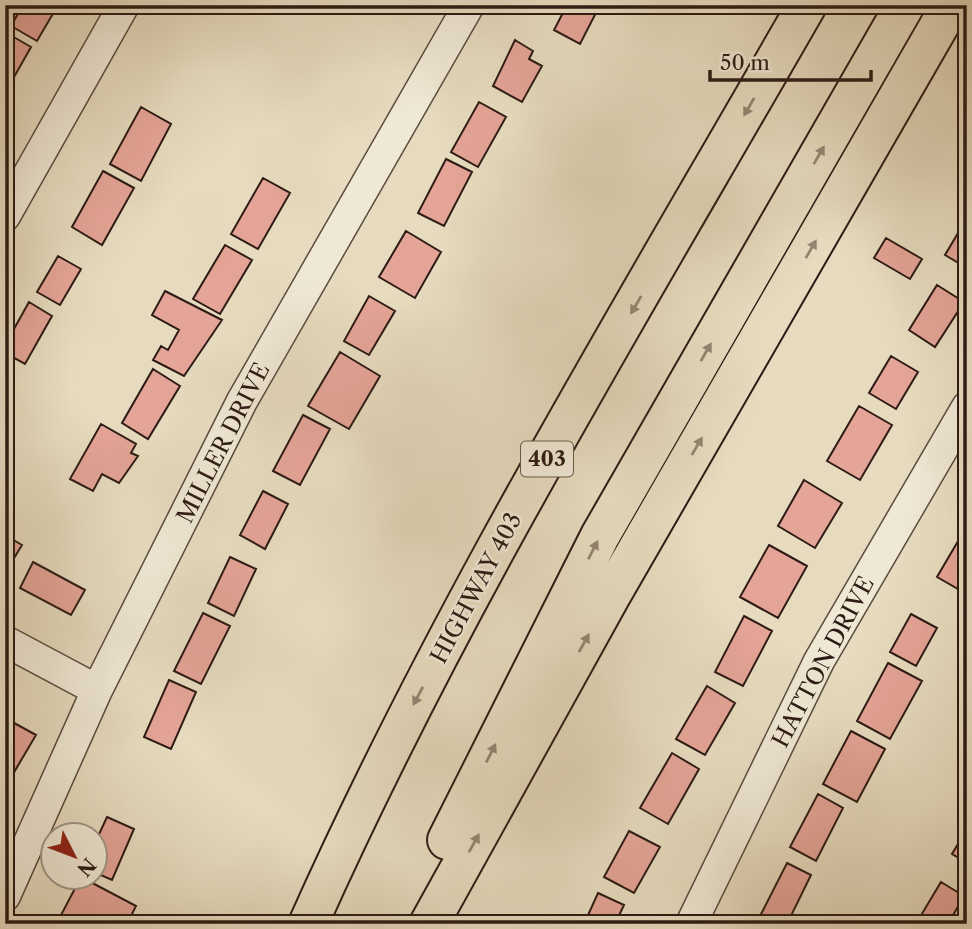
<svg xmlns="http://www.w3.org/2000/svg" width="972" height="929" viewBox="0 0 972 929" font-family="'Libre Caslon Text',serif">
<rect width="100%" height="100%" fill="#e6dbbf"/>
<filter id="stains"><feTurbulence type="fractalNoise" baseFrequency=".00286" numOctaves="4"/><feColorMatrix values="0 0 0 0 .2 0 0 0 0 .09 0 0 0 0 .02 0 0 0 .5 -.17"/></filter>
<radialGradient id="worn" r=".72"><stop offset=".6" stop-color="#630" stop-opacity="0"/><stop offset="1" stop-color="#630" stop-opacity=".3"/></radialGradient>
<path fill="#e4a497" stroke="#2d1b14" stroke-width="2" d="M23,5H58L37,41L11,26Z
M567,5H600L580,44L554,30Z
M5,32L31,47L5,93Z
M515,40L533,51L529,59L542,66L522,102L493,86Z
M479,102L506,117L478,167L451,152Z
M141,107L171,124L141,181L110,164Z
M446,159L472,172L444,226L418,213Z
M103,171L134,188L102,245L72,227Z
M263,178L290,193L258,249L231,234Z
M967,218V268L945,255Z
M406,231L441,252L415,298L379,277Z
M886,238L922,259L910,279L874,258Z
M225,245L252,260L220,314L193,299Z
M58,256L81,269L60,305L37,292Z
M937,285L964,302L935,347L909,330Z
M165,291L222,320L184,376L153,360L161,346L168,350L179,330L152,315Z
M369,296L395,311L369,355L344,341Z
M29,302L52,316L25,364L5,353V345Z
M340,352L380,376L349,429L308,406Z
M891,356L918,372L896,409L869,393Z
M153,369L180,386L148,439L122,423Z
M859,406L892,425L860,480L827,461Z
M303,415L330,429L300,485L273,471Z
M101,424L136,444L131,453L138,456L119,483L102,474L93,491L70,479Z
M804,480L842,503L815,548L778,526Z
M263,491L288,504L265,549L240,535Z
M5,535L22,545L5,573Z
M961,536L967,539L965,593L937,577Z
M769,545L807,566L778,618L740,597Z
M230,557L256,569L234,616L208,603Z
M33,562L85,590L71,615L20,588Z
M203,613L230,626L201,684L174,671Z
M911,614L937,628L916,666L890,652Z
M744,616L772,631L743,686L715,672Z
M888,663L922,681L890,739L857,721Z
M169,680L196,692L171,749L144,737Z
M707,686L735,703L705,755L676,739Z
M5,718L36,735L13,774L5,769Z
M851,731L885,749L857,802L823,784Z
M672,753L699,769L668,824L640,808Z
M818,794L843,808L816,861L790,847Z
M107,817L134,829L112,880L94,872V845Z
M967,829V863L952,854Z
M629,831L660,847L634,893L604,877Z
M787,863L811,875L787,924H756Z
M81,877L136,906L127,924H78L61,915Z
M941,882L964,896L948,924H921L917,922Z
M598,893L624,905L615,924H584Z"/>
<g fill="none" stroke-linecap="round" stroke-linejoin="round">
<g stroke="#5b4b3f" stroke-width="33">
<path id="minor" d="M5,216L124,5
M5,641L97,690
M5,896L97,690L242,401L469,5
M691,924L819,661L967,407"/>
</g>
<g stroke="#2d1b14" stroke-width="42">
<path id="highway" d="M447,840L600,536L905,5
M308,924C450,606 634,307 807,5
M429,924L610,597L951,5"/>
</g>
<use href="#minor" stroke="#efe8d5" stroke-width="30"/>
<use href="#highway" stroke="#e6dbbf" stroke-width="38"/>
</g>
<defs><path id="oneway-solid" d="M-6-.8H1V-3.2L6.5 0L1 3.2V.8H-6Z" transform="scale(1.75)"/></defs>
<g fill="#938572">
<use href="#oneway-solid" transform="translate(749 107) rotate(120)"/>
<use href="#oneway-solid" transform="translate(819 155) rotate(-60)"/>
<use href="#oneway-solid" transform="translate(811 249) rotate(-60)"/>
<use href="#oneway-solid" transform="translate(636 305) rotate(120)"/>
<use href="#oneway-solid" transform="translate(706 352) rotate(-60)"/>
<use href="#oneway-solid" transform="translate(697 446) rotate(-60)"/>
<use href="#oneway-solid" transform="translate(593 550) rotate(-63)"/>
<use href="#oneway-solid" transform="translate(584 643) rotate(-61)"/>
<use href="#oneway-solid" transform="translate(418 696) rotate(118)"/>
<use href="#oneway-solid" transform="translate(491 753) rotate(-63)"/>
<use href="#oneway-solid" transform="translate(474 843) rotate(-61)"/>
</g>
<g text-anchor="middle" stroke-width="5" stroke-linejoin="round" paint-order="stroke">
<rect fill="#efe8d5" stroke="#67584e" stroke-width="2" x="521" y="441.5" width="52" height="35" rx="5"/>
<g font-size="21" font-weight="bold" fill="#2d1b14">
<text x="547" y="466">403</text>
</g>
<g font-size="23" fill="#2d1b14" stroke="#efe8d5">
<text transform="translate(223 443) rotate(-63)" y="8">MILLER DRIVE</text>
<text transform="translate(476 588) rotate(-62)" y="8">HIGHWAY 403</text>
<text transform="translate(823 662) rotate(-62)" y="8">HATTON DRIVE</text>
</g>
</g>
<rect width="972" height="929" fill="none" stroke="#e6dbbf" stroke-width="28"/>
<rect x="7" y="7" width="958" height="915" fill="none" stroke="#2d1b14" stroke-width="3.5"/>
<rect x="14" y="14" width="944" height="901" fill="none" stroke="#2d1b14" stroke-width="2"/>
<g transform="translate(74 856) rotate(132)"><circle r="33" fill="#efe8d5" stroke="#a19688" stroke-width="2"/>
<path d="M0-5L12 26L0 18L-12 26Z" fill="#8f2418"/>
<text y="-10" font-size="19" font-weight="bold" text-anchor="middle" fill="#2d1b14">N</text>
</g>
<path d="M710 70v10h161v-10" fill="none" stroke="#2d1b14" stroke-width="3.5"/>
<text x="720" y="70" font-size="21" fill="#2d1b14" stroke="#efe8d5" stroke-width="5" paint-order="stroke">50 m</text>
<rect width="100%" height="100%" filter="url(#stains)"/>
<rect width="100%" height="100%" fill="url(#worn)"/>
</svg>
